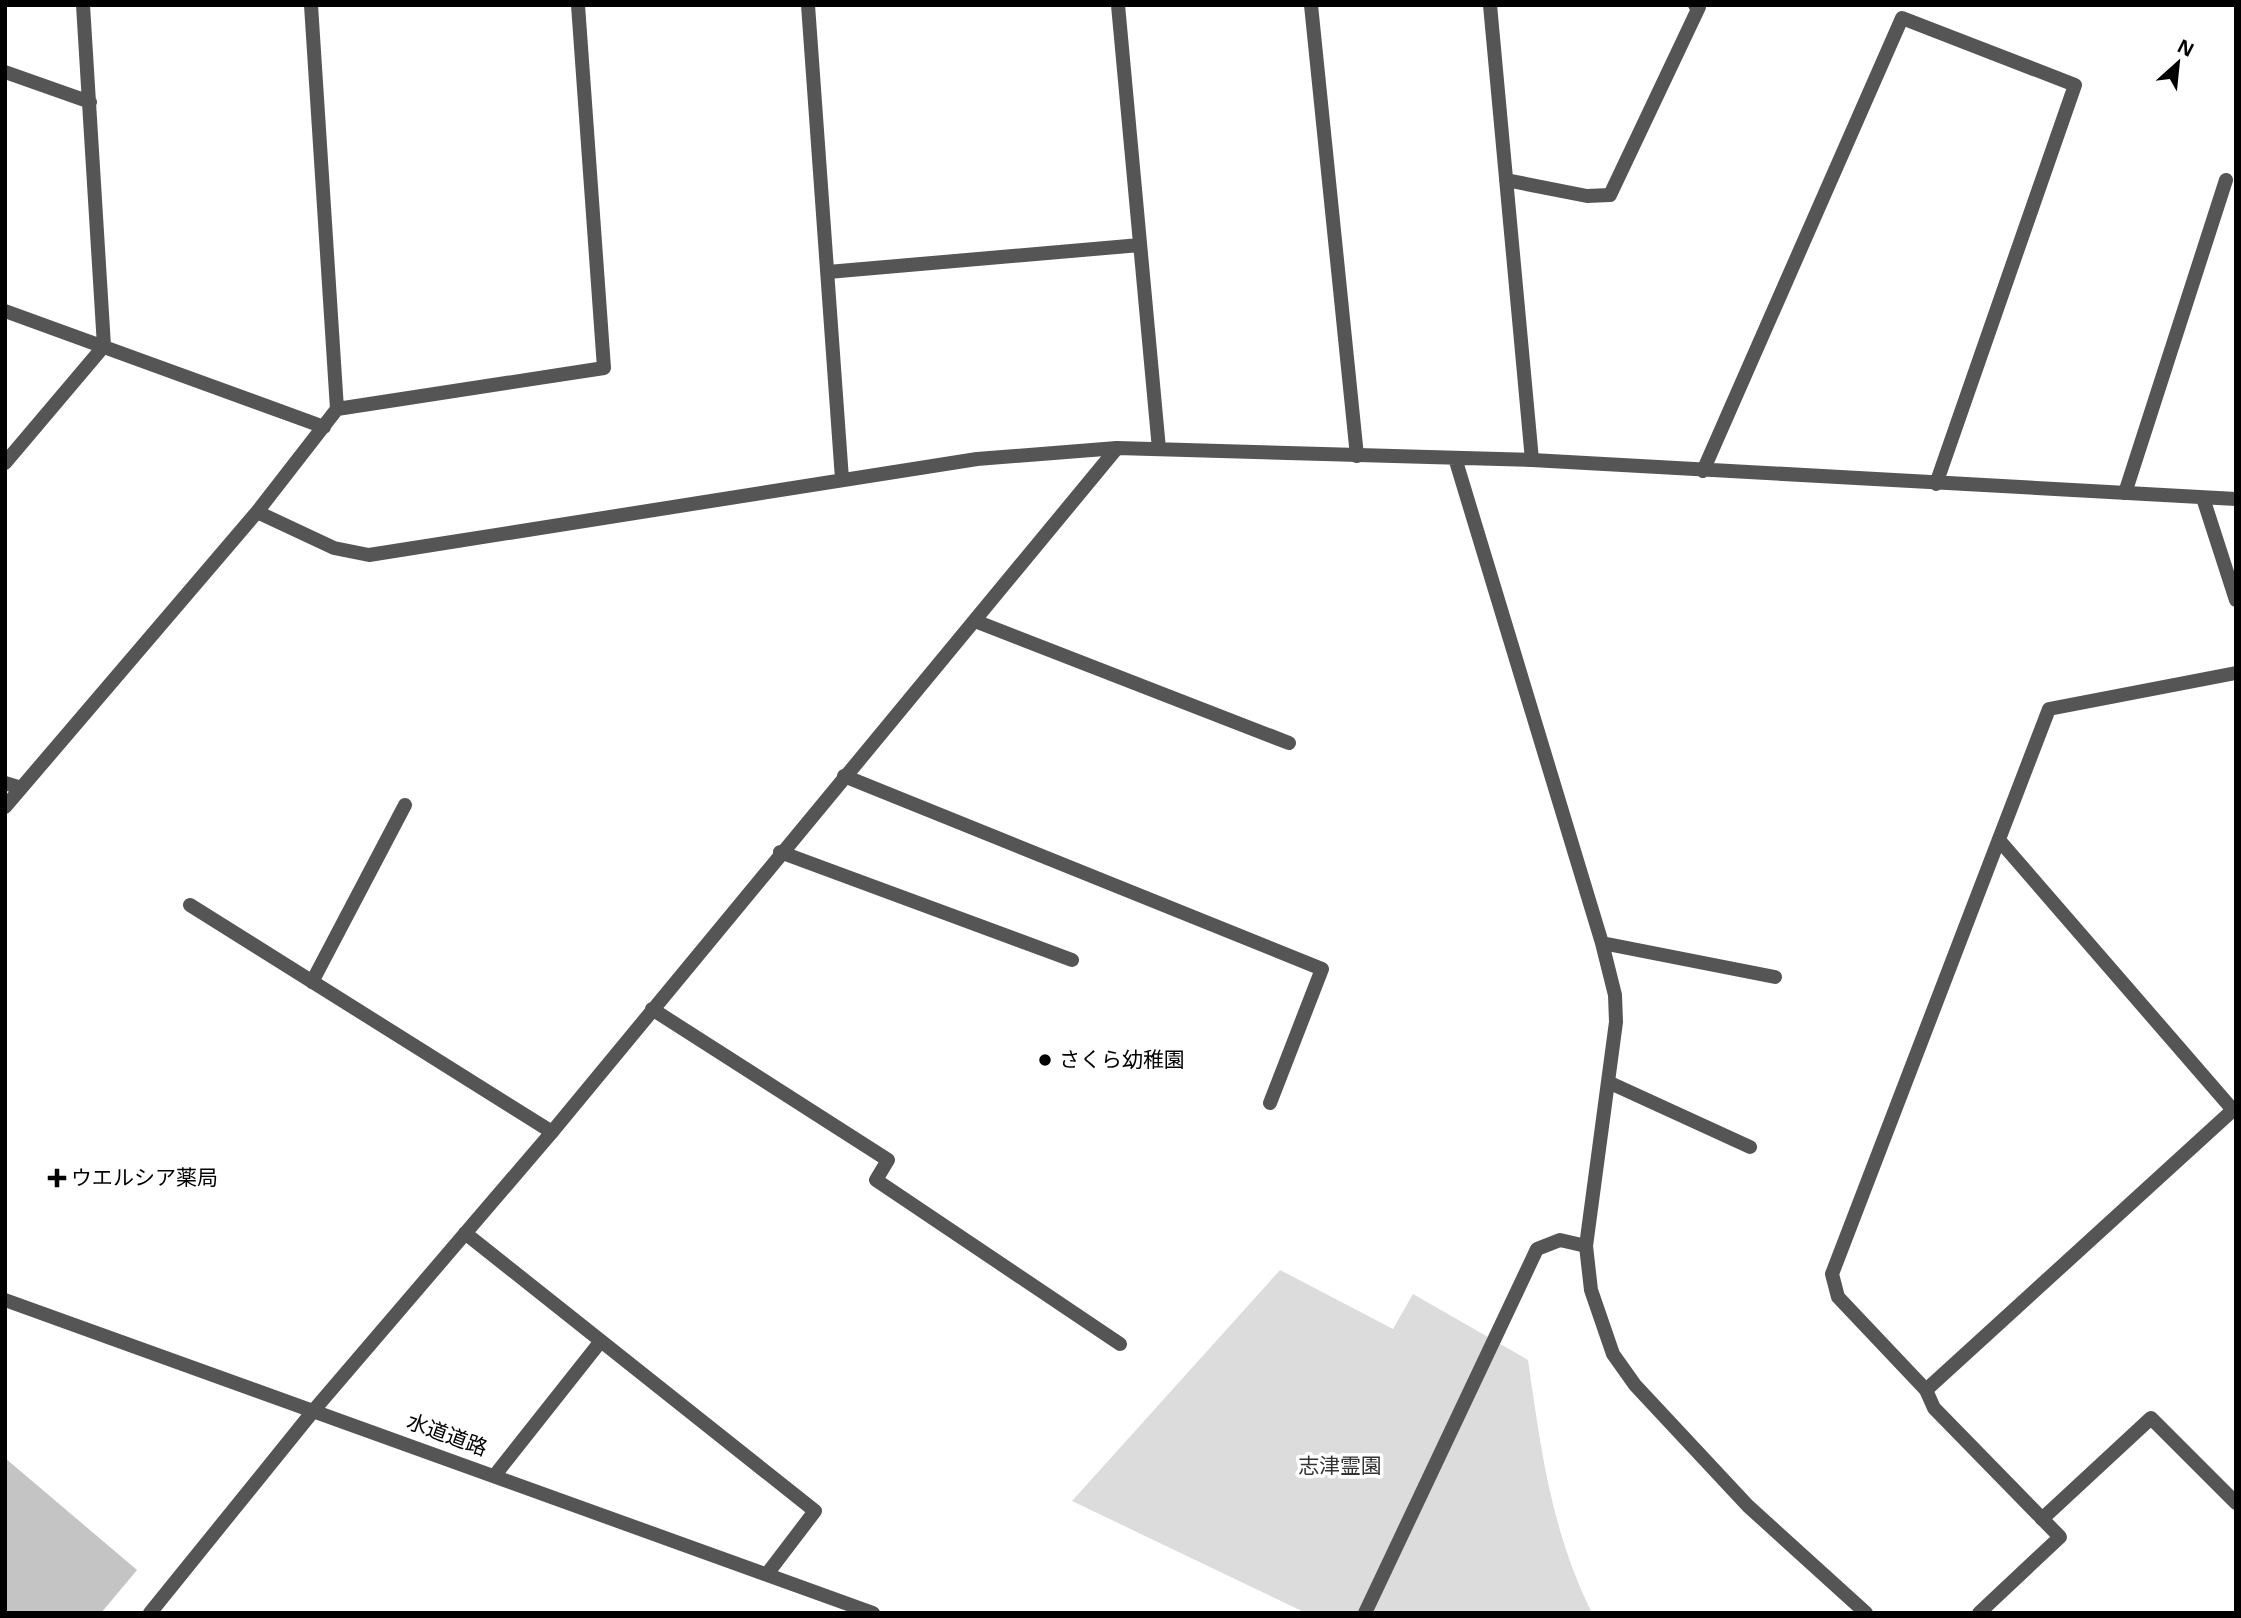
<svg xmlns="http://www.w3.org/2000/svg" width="2241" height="1618" viewBox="0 0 2241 1618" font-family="'Noto Sans','Noto Sans JP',sans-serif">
<rect width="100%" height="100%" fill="#fff"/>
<path fill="#dcdcdc" d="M1280,1270L1393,1329L1413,1294L1528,1360C1541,1450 1551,1530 1592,1613H1306L1072,1501Z"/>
<path fill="#c4c4c4" d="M5,1458L137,1570L101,1613H5Z"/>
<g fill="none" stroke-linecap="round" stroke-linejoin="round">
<path stroke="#555" stroke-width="14" d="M1311,5L1357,456
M1490,5L1532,460
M1506,180L1587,196L1610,195L1699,7L1695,5
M2125,493L2226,180
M780,852L1072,960
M312,982L405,805
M652,1009L888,1160L876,1180L1120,1344
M465,1233L815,1511L767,1574
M1926,1390L2233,1110L1999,840
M495,1475L601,1341
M2042,1519L2151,1418L2236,1503
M150,1613L314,1410L552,1132L1117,448
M1365,1613L1537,1249L1560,1240L1586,1246"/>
<path stroke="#555" stroke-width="14" d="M808,5L842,479
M1118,5L1159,449
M5,72L90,102
M828,272L1140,245
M5,311L324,427
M337,409L604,368L578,5
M1455,458L1602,943L1775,977
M5,463L104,346L83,5
M1703,471L1902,18L2075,85L1936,484
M2203,498L2236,600
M257,512L334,548L369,555L977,459L1117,448L1532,460L2236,499
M975,621L1289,743
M844,776L1322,969L1270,1103
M5,783L21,788
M5,807L257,512L337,409L311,5
M190,905L552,1132
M1602,943L1615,995L1616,1022L1586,1246L1591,1290L1613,1354L1635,1385L1748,1506L1866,1613
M1608,1082L1750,1147
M1979,1613L2060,1537L1934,1408L1926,1390L1838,1297L1832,1274L2049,709L2236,673"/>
<path stroke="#555" stroke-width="14" d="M5,1300L873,1613"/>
</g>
<g fill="#000" stroke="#fff" stroke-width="2.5">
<circle cx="1045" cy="1060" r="7"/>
<path d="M53.5 1167.5h7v7h7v7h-7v7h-7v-7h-7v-7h7z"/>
</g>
<g text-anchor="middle" stroke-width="7" stroke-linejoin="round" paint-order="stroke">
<g font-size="21" fill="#000" stroke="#fff" text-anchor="start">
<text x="1059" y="1067">さくら幼稚園</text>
<text x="71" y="1185">ウエルシア薬局</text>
</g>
<g font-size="21" fill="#000" stroke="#fff">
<text transform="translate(447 1435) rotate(20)" y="7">水道道路</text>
</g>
<g font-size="21" fill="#333" stroke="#fff">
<text x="1340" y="1473">志津霊園</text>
</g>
</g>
<rect width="2241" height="1618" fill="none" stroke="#000000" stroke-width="14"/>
<g transform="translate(2178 63) rotate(27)" stroke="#ffffff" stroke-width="5" paint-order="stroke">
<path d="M0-5L12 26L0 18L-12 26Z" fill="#000000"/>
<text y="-10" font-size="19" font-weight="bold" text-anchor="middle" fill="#000000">N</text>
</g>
</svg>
